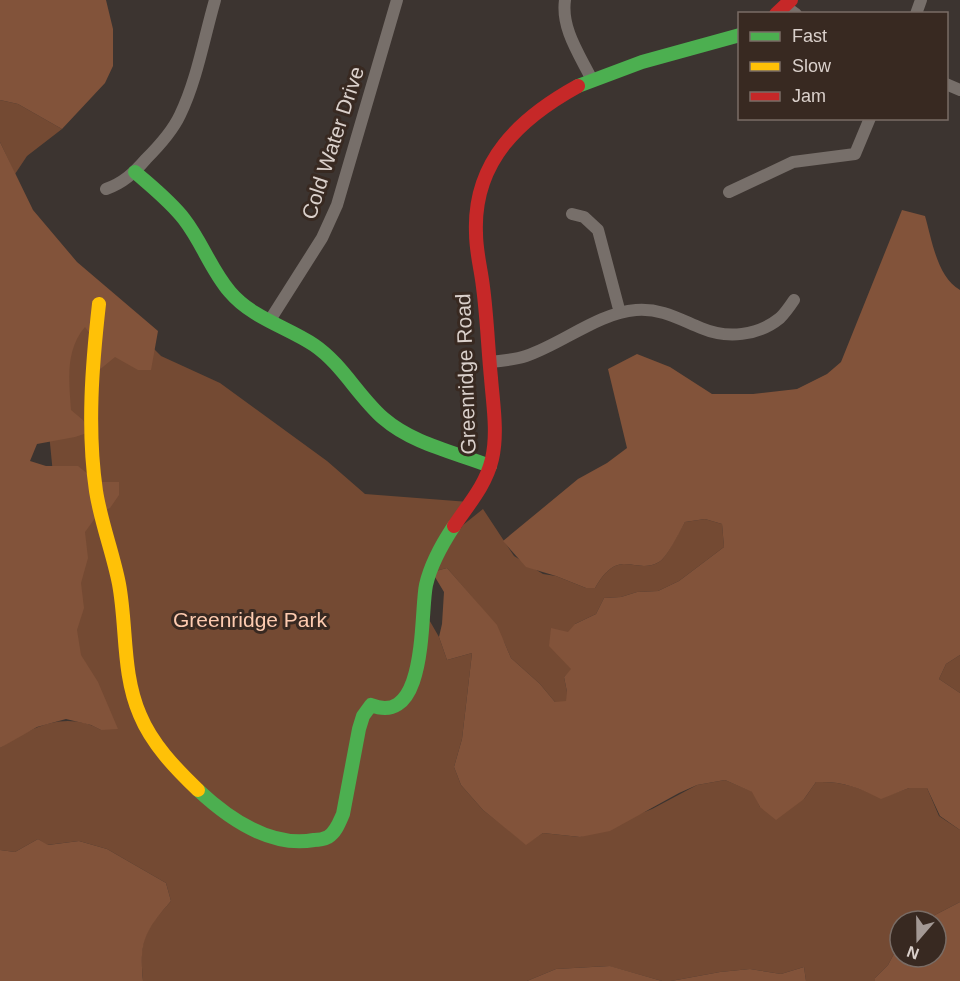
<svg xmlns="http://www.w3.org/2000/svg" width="960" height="981" viewBox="0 0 960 981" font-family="Arial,sans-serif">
<rect width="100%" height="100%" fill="#3c3430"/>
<path fill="#744a33" d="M0,100L18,104L62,129L27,156L15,174L0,142Z
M63,321L138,333L161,356L220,383L327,461L365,494L469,502L420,604L439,637L447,660L472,653L462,739L454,767L461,785L483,810L526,844L543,833L580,837L652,809L697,785L725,780L753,792L760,807L804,799L816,782C842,781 858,787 881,798L909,788H927L939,816L960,830V902L935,915L930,921H900V951L895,952L888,965L875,978V981H806L804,967L781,974L750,969L720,972L671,981H662L609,966L556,969L527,981H143C139,940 144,931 171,901L166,883L107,849L79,841L47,845L38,839L15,852L0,850V748C32,727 65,710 101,730L68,628L49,433Z
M483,509L514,556L543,574L556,576L586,588H595C620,545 634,576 659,562C667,558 679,531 685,522L705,519L722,524L724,547L679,581L658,591L637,592L621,597L604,598L596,614L575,624L571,670L564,677L567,692V702H555L540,684L511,658L504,642L478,604L447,568L432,572L463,525Z
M960,655V693L939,679L946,664Z"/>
<path fill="#82533a" d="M0,0H106L113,29V66L105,83L62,129L18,104L0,100Z
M0,142L33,210L77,262L158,331L151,370H138L115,357L98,371L95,341L85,327C65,350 69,381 71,410L83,420L90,432L75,437L37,444L30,461L46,466H78L98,482H119V495L110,508L99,513L85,532L88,558L81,583L84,608L77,630L81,655L98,682L118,729L101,730L91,725L66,719L37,727L0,748Z
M902,210L925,216C932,240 937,277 960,290V655L946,664L939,679L960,693V830L940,816L927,788H909L881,799C858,787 842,781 816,782L804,799L776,820L760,807L752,792L725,780L697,785L679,793L610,831L580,837L543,833L526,845L483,810L461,785L454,767L462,739L472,653L447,660L439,637L442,624L444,592L432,572L447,568L497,625L511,658L540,684L555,702L566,701L567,692L564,677L571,669L549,646L551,628L568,632L575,624L596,614L604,598L621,597L637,592L658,591L679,581L724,547L722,524L705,519L685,522C680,531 667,558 659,562C634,576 620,545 595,588H586L556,576L526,567L503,541L578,479L607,463L627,448L608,369L637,354L670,367L712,394H753L797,389L827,374L841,362Z
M38,839L48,845L79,841L107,849L166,883L171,901C145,931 139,941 143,981H0V850L15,852Z
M960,902V981H875V978L888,965L895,952L900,951V957H936V921H930L935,915Z
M610,966L662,981H527L556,969Z
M804,967L806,981H671L720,972L750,969L781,974Z"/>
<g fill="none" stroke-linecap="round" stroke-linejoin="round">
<path stroke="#776f6a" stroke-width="12" d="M565,0C561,28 579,54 591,78
M785,6L796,14
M916,14L921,0
M946,84L960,90
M106,189C123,183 134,173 146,159C159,146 172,132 180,115C197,80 204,38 215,0
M729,192L793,162L855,154L870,118
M572,214L584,217L598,230L620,313
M270,320L322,238L337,205L397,0
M489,362C501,361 514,360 526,356C562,344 598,313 636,310C661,308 679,319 701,328C727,339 758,336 780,318C785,313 790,306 794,300"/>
<path stroke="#4caf50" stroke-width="14" d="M578,86L642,62L740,35
M135,172C152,187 170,201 184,219C202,242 211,270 230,292C252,318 287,327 314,345C342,364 358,396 383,418C413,444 454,452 490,466
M198,790C229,819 270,848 314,840C318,840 324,839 328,837C336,832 339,823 343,814L359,729L363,716L371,705C428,728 420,613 426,585C431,563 442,544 454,526"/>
<path stroke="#ffc107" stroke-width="14" d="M99,304C92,366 87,429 96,491C101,523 113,553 119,584C127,627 122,674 140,715C152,744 175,768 198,790"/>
<path stroke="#c62828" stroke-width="14" d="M776,14L791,0
M454,526C468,505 486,485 492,459C498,433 493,404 491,378C488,348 487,317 483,287C481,269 476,252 476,233C473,161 520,118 578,86"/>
</g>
<g text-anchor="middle" stroke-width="6" stroke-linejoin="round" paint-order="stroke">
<g font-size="21" fill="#dad0cb" stroke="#382921">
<text transform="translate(333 143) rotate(-72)" y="7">Cold Water Drive</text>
<text transform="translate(466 374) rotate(-92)" y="7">Greenridge Road</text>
</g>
<g font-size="21" fill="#fdcbb0" stroke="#382921">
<text x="250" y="627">Greenridge Park</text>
</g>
</g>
<rect x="738" y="12" width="210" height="108" fill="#382921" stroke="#796c65" stroke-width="1.5"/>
<rect x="750" y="32" width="30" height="9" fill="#4caf50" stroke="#796c65" stroke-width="1.5"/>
<text x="792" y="42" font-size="18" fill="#dad0cb">Fast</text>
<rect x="750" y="62" width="30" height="9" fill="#ffc107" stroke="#796c65" stroke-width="1.5"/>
<text x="792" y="72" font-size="18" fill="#dad0cb">Slow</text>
<rect x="750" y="92" width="30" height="9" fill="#c62828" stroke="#796c65" stroke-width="1.5"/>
<text x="792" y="102" font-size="18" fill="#dad0cb">Jam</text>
<g transform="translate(918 939) rotate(200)"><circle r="28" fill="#382921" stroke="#796c65" stroke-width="1.5"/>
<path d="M0-4.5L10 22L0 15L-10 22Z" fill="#a39995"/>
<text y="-9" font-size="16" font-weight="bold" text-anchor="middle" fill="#dad0cb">N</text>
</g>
</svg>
